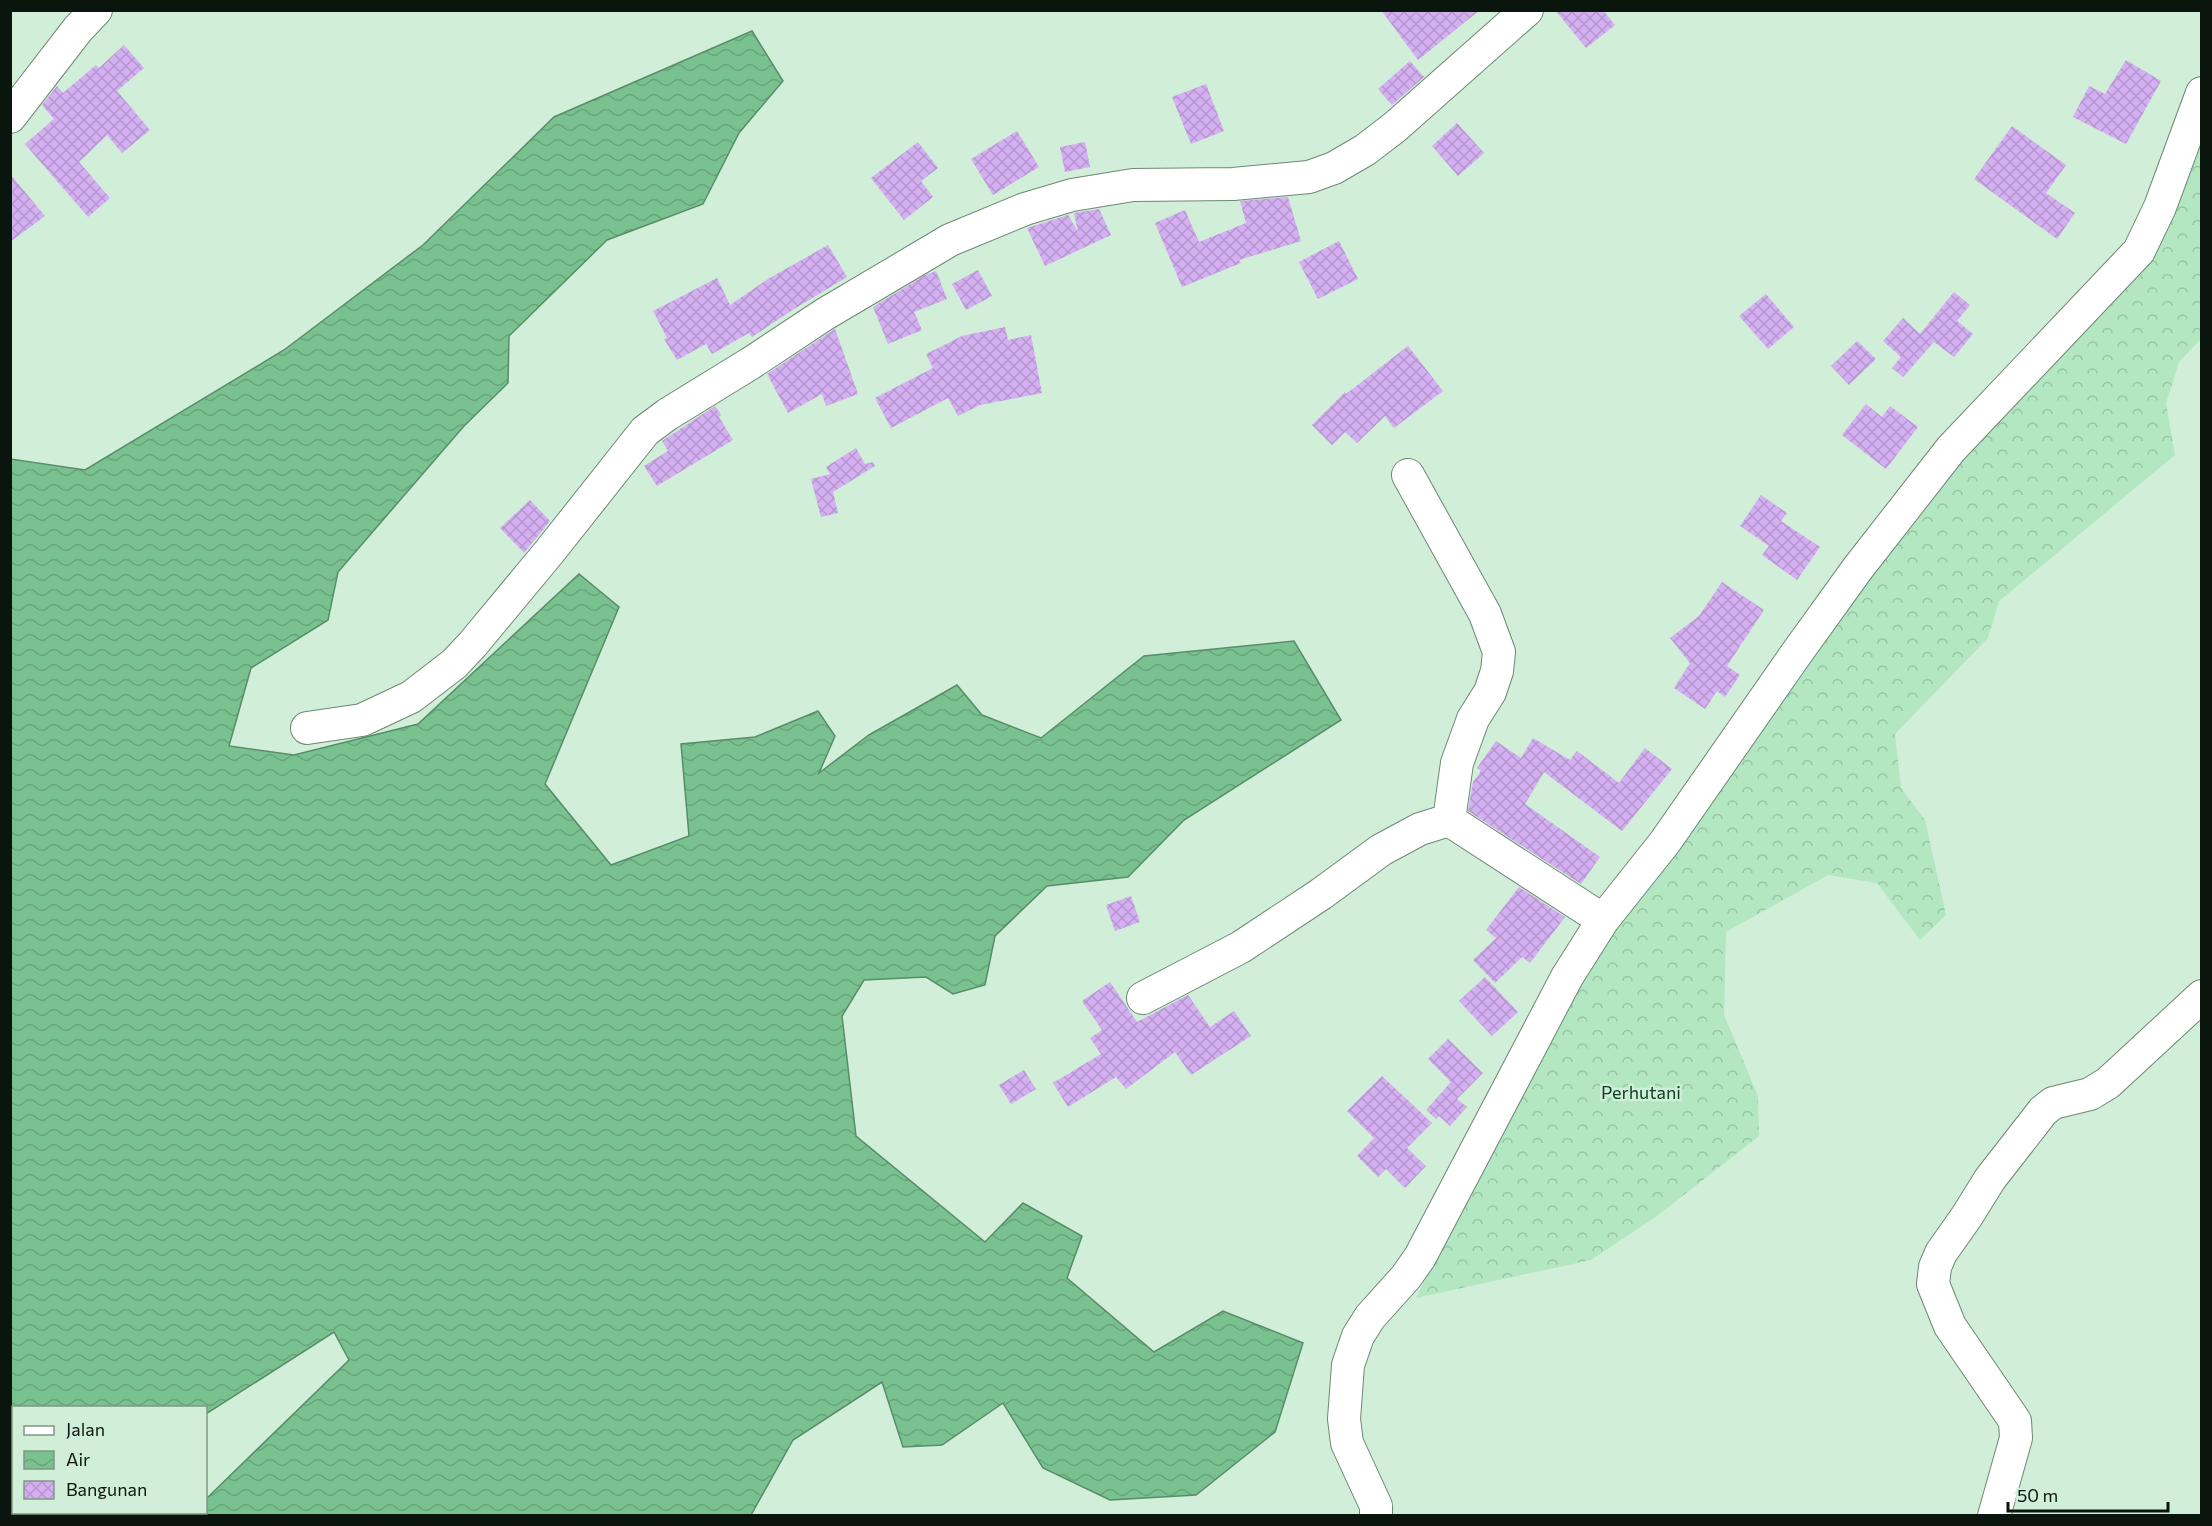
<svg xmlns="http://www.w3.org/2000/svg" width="2212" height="1526" viewBox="0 0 2212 1526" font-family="Commissioner,sans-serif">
<defs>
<pattern id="forest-crowns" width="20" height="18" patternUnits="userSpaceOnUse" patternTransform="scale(1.5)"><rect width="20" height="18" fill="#b2e7c1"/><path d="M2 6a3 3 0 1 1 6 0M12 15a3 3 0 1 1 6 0" fill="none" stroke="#98c5a5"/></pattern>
<pattern id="water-waves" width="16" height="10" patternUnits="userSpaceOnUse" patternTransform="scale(1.5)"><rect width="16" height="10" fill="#7ac190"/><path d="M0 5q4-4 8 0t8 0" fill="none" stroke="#68a57b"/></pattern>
<pattern id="building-cross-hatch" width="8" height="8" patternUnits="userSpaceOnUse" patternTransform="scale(1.5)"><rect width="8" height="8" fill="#d4aff2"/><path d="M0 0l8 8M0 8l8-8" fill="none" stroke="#b596ce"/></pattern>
</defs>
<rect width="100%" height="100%" fill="#d0eed8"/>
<path fill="url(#forest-crowns)" d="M2201,120V335L2200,340L2179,362L2166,403L2175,455L1999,601L1988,638L1895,734L1901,788L1925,820L1946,915L1920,940L1877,883L1828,875L1726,932L1724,1015L1758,1096L1759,1136L1657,1216L1591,1260L1416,1298L1505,1122L1605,940L1959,455L2144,259Z"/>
<path fill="url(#water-waves)" stroke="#588d69" stroke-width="1.5" d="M752,31L783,81L739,133L703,204L607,240L509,336L508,383L464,426L338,572L328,620L251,668L229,746L294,755L418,724L579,574L619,607L545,784L611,865L689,836L681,744L755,737L818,711L835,736L819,773L869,735L957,685L982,715L1041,738L1144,656L1294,641L1341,720L1184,820L1128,877L1047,886L995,936L985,985L953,994L926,977L864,980L842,1016L856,1136L985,1242L1023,1203L1082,1236L1067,1278L1154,1352L1223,1311L1303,1343L1275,1432L1196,1495L1110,1500L1043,1468L1003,1403L942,1445L903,1447L882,1382L793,1440L751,1515H208L206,1512V1499L349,1360L334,1332L206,1414V1408H14V1512L58,1513L55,1515H11V459L85,470L284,350L423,245L554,117Z"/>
<path fill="url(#building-cross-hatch)" d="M1381,10H1480L1418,60Z
M1555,10H1603L1615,25L1586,48Z
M124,45L144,68L117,91L150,130L122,153L107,135L79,162L110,198L88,217L25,144L54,119L42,105L57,86L63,93L96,65L99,68Z
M2126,60L2161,81L2126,144L2073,117L2089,86L2105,94Z
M1410,61L1424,77L1392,105L1378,89Z
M1206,84L1224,131L1191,144L1172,97Z
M1457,123L1484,153L1458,176L1432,146Z
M2012,126L2066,165L2046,193L2075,213L2057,239L1974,179Z
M1017,131L1039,167L993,195L971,159Z
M918,142L938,168L921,181L933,197L904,220L871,178Z
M1085,142L1090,167L1065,172L1060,147Z
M10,174L45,216L10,242Z
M1288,197L1301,241L1239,260L1241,263L1182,287L1155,223L1185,210L1199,242L1246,223L1240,201Z
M1099,209L1111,235L1045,266L1027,228L1068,215L1078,232L1074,213Z
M1339,241L1358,279L1318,299L1299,262Z
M828,245L847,277L794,309L752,337L749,333L712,354L706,344L677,360L664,339L667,338L653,311L717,278L730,305L768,279Z
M978,270L992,296L966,310L952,284Z
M936,271L947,299L914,312L922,330L888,344L873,307L925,275Z
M1954,292L1970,305L1957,321L1973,334L1954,357L1934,342L1903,377L1892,368L1901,357L1883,341L1903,318L1920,334Z
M1766,294L1794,327L1768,349L1739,316Z
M1005,327L1008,340L1031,335L1042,393L980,405L958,416L948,398L891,428L875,398L933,368L926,354L962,336Z
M835,329L858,394L826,406L822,394L788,413L767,374Z
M1857,341L1876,359L1849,385L1831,366Z
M1408,346L1443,391L1394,428L1385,416L1357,443L1345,432L1332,445L1312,425L1345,392L1346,394Z
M1866,404L1882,417L1890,406L1918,427L1886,469L1842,435Z
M715,406L721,415L719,417L733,440L657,486L644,466L668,451L662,441Z
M856,448L865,464L873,462L875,466L833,492L838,513L821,517L811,479L830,474L826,467Z
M1761,495L1787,513L1781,521L1820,547L1797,580L1762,555L1769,546L1740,526Z
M530,500L550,521L524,553L500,528Z
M1722,582L1764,610L1727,666L1740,675L1725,697L1717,691L1705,709L1674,688L1690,663L1670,638L1699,616Z
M1533,738L1570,760L1577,751L1619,783L1645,748L1672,769L1622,831L1544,772L1525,804L1600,857L1581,884L1468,811L1473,782L1481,771L1477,768L1496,741L1521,758Z
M1519,887L1565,917L1530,963L1522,957L1495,983L1473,960L1496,938L1486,930Z
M1131,896L1140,922L1115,931L1106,905Z
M1485,977L1518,1012L1492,1036L1459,1001Z
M1110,982L1137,1022L1188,995L1210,1027L1234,1011L1251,1036L1191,1075L1175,1052L1126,1089L1116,1077L1068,1107L1053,1083L1101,1054L1090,1038L1102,1030L1082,1001Z
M1448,1039L1483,1073L1457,1099L1467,1107L1450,1126L1439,1116L1436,1119L1426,1110L1451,1082L1428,1059Z
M1024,1070L1036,1089L1011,1104L999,1085Z
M1382,1076L1432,1123L1407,1148L1426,1166L1405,1188L1386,1169L1378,1177L1357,1156L1374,1138L1347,1111Z"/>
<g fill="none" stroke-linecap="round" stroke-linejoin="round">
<g stroke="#6d8874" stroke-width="34">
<path id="minor" d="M10,117L78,29L96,10
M1408,475L1485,614L1499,652L1497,671L1490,692L1473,719L1457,763L1449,820
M307,728L362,720L411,697L454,664L472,645L550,551L645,431L668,414L751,363L825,314L950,240L1025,209L1072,195L1133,185L1233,184L1309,177L1334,168L1365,150L1395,127L1527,10
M1143,998L1241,947L1321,894L1381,850L1420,829L1449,820L1603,920
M1376,1516V1506L1347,1443L1344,1419L1348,1365L1358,1336L1370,1317L1406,1277L1420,1257L1567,977L1603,920L1665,842L1796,654L1858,568L1951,449L2139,251L2160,207L2202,93
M1994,1516L2016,1438L2015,1421L1950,1326L1933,1284L1935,1267L1941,1253L1967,1216L1990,1179L2043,1111L2053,1103L2090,1094L2108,1083L2202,996"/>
</g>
<use href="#minor" stroke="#fff" stroke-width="32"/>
</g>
<g text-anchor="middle" stroke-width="5" stroke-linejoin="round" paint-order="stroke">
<g font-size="18" fill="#094122" stroke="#d0eed8">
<text x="1641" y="1099">Perhutani</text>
</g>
</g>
<rect width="2212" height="1526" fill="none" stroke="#0a150d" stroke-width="24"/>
<rect x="12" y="1406" width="195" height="108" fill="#d0eed8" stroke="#819787" stroke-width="1.5"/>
<rect x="24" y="1426" width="30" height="9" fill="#ffffff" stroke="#819787" stroke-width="1.5"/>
<text x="66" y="1436" font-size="18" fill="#0a150d">Jalan</text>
<rect x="24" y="1451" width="30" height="18" fill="url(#water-waves)" stroke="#819787" stroke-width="1.5"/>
<text x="66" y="1466" font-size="18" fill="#0a150d">Air</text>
<rect x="24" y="1481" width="30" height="18" fill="url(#building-cross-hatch)" stroke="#819787" stroke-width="1.5"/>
<text x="66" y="1496" font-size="18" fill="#0a150d">Bangunan</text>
<path d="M2008 1502v9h160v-9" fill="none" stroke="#0a150d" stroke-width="3"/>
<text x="2017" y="1502" font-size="18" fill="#0a150d" stroke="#d0eed8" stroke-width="4.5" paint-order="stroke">50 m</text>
</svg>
